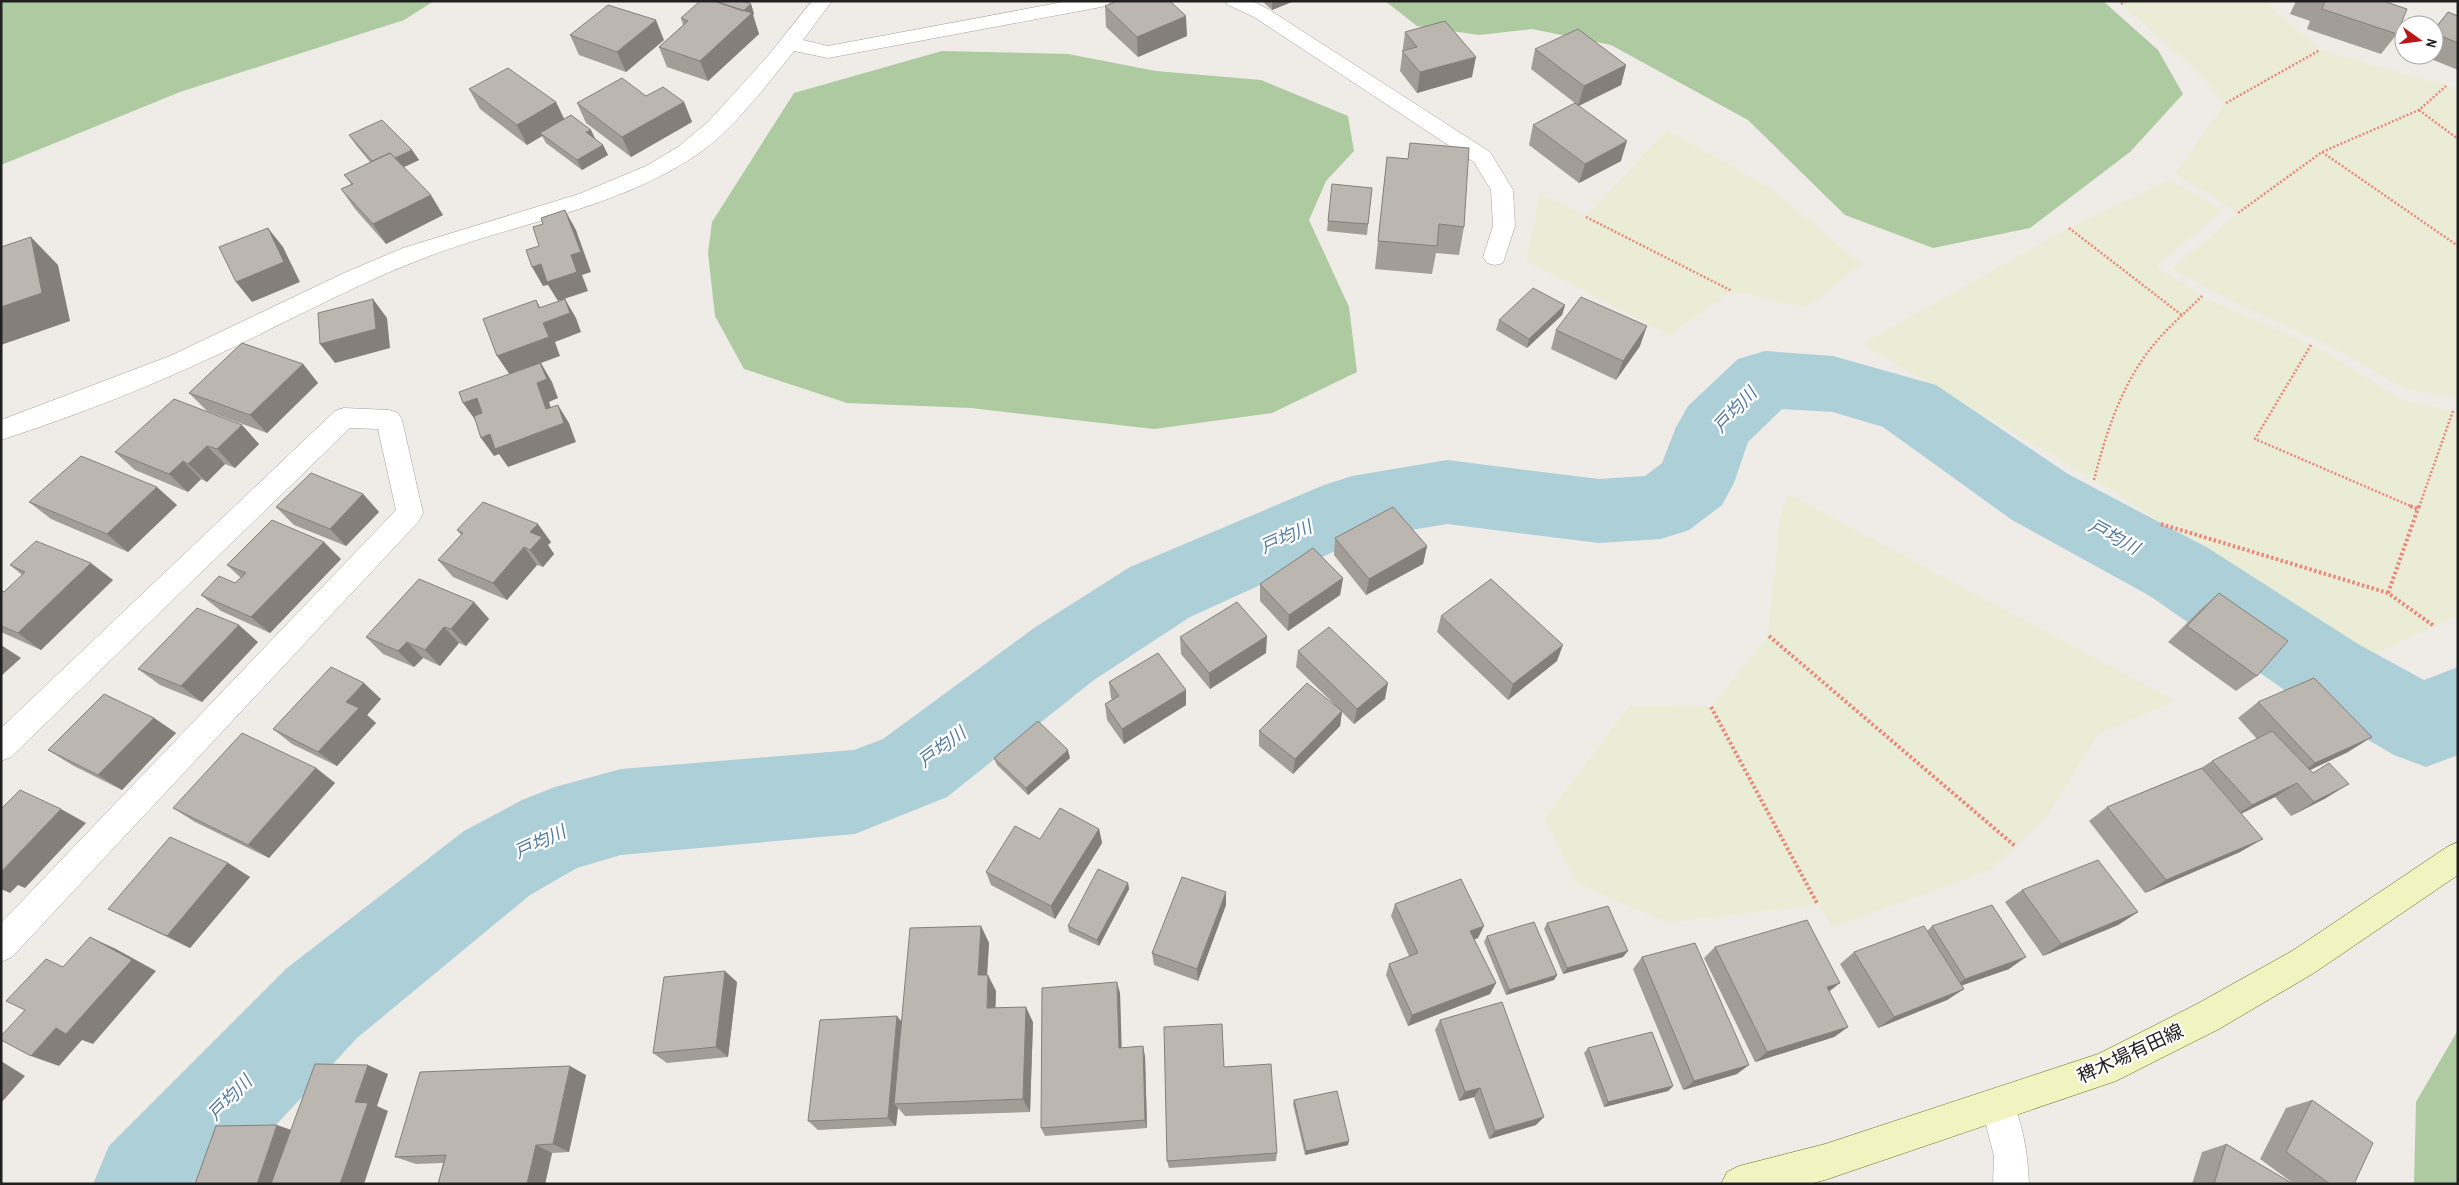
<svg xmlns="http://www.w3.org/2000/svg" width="2459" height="1185" viewBox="0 0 2459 1185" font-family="'Archivo Narrow','Noto Sans JP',sans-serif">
<rect width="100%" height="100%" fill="#efece7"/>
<path fill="#eaecd5" d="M2118,1H2265L2320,50L2458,89V399L2407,390L2330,346L2228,299L2172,269L2238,213L2175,173L2226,103L2185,60Z
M1667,130L1773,190L1861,264L1806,308L1732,291L1670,335L1526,261L1540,194L1586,216Z
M2170,180L2223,210L2156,267L2205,298L2320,349L2401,399L2458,412V615L2362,660L2113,491L1862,344L2069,228Z
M1788,494L2175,701L2098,734L2049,813L1990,870L1833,927L1817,905L1668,923L1575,882L1544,819L1630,705L1711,707L1768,636L1780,518Z"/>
<path fill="#adcaa0" d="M1,1H434L404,20L180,92L1,165Z
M1385,1H2103L2158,50L2183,94L2130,152L2030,228L1933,248L1845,215L1748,120L1611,45L1532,29L1479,35L1417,26Z
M942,51L1068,54L1156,71L1261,80L1348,116L1354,151L1326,181L1309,220L1349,307L1357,372L1272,413L1154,429L971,408L847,403L744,369L715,316L708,253L712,222L794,93Z
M2458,1030V1184H2414L2416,1102Z"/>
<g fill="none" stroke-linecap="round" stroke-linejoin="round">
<path fill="#accfd8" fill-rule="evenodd" d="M1765,351L1833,356L1936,385L2068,474L2208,548L2358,644L2424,680L2458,667V755L2426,767L2394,755L2296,698L2150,596L2012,520L1883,427L1833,412L1782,409L1748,442L1734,483L1722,505L1689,530L1661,539L1599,543L1447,524L1364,538L1190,617L1094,680L947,797L855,834L621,855L577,868L530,895L357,1038L221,1184H93L109,1146L287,968L464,831L522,800L555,787L621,769L854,750L883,739L1034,628L1130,567L1324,485L1352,476L1447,460L1599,479L1645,476L1662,463L1676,427L1688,406L1738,359Z"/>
<g stroke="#a1a1a1" stroke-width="1">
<path id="street" d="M812,1H832L803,40L828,46L1068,1H1111L1108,5L1101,7L828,58L794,51C766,86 730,134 692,158C608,212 509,224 419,260C350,287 285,323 219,354C149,387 75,416 1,440V420L170,356L344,273L403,248L579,194L646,166L678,147L709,121L767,57Z
M1225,1H1252L1268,9L1490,152L1513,190L1515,226L1503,263L1495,265L1487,263L1483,257L1493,226L1491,190L1474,162L1254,17L1228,5Z
M344,408L389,410L398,413L402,420L423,513L419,521L12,957L1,962V923L396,510L378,429L350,428L11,757L1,761V728L335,411Z
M1998,1088L2010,1093C2022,1122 2028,1152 2029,1184H1993L1994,1156L1981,1105L1986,1093Z"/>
</g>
<g stroke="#646d11" stroke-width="1">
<path id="secondary" d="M2458,842V875L2314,973L2219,1029L2116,1081L1825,1180L1809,1184H1721L1727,1172L1739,1166L1825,1144L2098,1054L2195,1005L2292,951L2447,847Z"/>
</g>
<path stroke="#eb867c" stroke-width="2.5" stroke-dasharray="2 2" stroke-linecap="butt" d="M2121,4L2126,1
M2226,103L2320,50
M2419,110L2458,139
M2322,152L2458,246
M2238,213L2322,152L2419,110L2446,86
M1586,217L1732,291
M2069,228L2183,316
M2311,345L2255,439L2413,507
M2094,480C2106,433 2121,386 2151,348C2166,329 2185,313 2202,296
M2419,507L2453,411"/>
<path stroke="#eb867c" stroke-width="4" stroke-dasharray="2.5 2.5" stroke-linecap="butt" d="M2410,506L2418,509
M2161,524L2388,593L2434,626
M2388,593L2419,506
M1769,636L2015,846
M1711,707L1818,905"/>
<use href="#street" fill="#fff" fill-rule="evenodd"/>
<use href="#secondary" fill="#f1f3c1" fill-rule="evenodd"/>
</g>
<path fill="#a29d97" d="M1262,1H1294L1272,10Z
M2296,1H2383L2397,34L2381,54L2307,29L2310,21L2290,14Z
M751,4L754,14L753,15L759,34L708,81L667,67L659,47L683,25L681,18Z
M1105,6L1187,36L1138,57L1106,27Z
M2448,12L2458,16V70L2421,55H2434V29Z
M1405,32L1472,77L1417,93L1400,71Z
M570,35L664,40L626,72L579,55Z
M1535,49L1626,65L1621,85L1579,106L1621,161L1579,183L1529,145L1533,125L1575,103L1531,69Z
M469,89L556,102L564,119L603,145L608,155L582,170L546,143L542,136L527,145L480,109Z
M646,96L684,102L692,122L631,157L586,123L577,103Z
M349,135L412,150L419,160L404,167L443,215L386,244L355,209L341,189L351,184L344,175L370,162L356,145Z
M1410,143L1464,227L1459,255L1436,253L1432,274L1375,269L1387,157L1408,159Z
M1372,188L1367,235L1327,231L1328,221Z
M1565,305L1562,315L1527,348L1496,330L1499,320Z
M1556,330L1640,346L1616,380L1551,349Z
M303,364L318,383L267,433L207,411L189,393Z
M242,425L259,444L235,468L225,464L207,482L201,479L188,492L135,470L115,452Z
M363,494L379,512L346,546L294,525L276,507Z
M29,502L177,505L128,552L51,519Z
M457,530L551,542L548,545L554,554L543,567L537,565L507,600L453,577L438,560L461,535Z
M1335,538L1427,546L1423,564L1366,595L1334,555Z
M341,559L270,633L221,611L201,595L235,583L241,578L227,565Z
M10,565L113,580L41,650L1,632V590L4,592L22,575Z
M1343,578L1340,595L1288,631L1260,601V584Z
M2219,593L2257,676L2236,691L2168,642L2200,610Z
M474,602L489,619L466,646L459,643L440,666L423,658L414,667L383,654L366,637Z
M1441,616L1557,661L1508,700L1437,632Z
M1180,637L1266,653L1210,689L1181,654Z
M258,642L202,702L160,685L138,669Z
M1298,651L1385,699L1354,724L1342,712L1340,726L1293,774L1259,746V731L1334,704L1296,667Z
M1109,682L1186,705L1124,744L1107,720L1105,704L1112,699L1111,698Z
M381,699L367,715L376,723L337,766L292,744L273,729Z
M2258,702L2348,752L2310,770L2326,798L2291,816L2275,797L2241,814L2240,852L2145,893L2089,821L2107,807L2201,768L2212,761L2257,739L2238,718Z
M154,718L176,733L122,790L72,765L48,750Z
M994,758H1070L1028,795L997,765Z
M316,768L335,783L269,858L195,822L173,808Z
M1099,829L1102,843L1055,919L991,885L986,872L1040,839Z
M228,863L250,877L190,948L108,909Z
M1128,883L1129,889L1099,946L1069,932L1068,926Z
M2022,890L2138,912L2118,925L2043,956L2005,902Z
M1226,892V905L1198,981L1154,965L1152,953Z
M1395,904L1478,938L1474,939L1496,983L1490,994L1408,1026L1386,975L1389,964L1409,956L1391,916Z
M1547,923L1623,957L1563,974L1544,929Z
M981,926L989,943L987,975L996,991L995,1008L1033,1022L1030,1112L905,1116L898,1108L896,1126L818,1130L808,1121L897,1016L902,1022Z
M1932,926L2009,969L1961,985L1964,989L1947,1000L1878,1028L1840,964L1854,952L1927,931Z
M1487,936L1557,975L1554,980L1506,995L1484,942Z
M1715,947L1848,1027L1834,1037L1755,1062L1704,958Z
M1642,957L1737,1074L1683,1090L1633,969Z
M737,982L728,1057L667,1063L653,1053Z
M1120,993L1121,1047L1145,1056L1147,1128L1045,1136L1041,1128Z
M1440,1020L1536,1125L1489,1139L1474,1097L1459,1101L1435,1030Z
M1588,1048L1673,1086L1668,1091L1604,1107L1584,1053Z
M1224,1067L1277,1153L1276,1161L1169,1168L1167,1161Z
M586,1075L569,1152L552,1153L545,1184H438L443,1163L416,1164L395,1157Z
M1294,1100L1348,1145L1305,1155L1293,1104Z
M2312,1100L2354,1184H2294L2260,1159L2286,1108Z
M2226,1144L2293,1184H2192L2202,1152Z"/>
<path fill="#847f7b" d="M1272,1H1294L1272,10Z
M751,4L754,14L753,15L759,34L708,81L700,61L740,14Z
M1186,16L1187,36L1138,57L1137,37Z
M656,20L664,40L626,72L617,52Z
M1476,57L1472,77L1417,93L1420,72Z
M1626,65L1621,85L1578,106L1584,86Z
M556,102L566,123L540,133L542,136L527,145L517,125Z
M684,102L692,122L631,157L622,137Z
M591,130L596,140L586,132Z
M1627,141L1621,161L1579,183L1585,164Z
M603,145L608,155L582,170L577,160Z
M412,150L419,160L383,177L376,167Z
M431,195L443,215L386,244L373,224Z
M565,210L576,230L591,272L582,275L588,291L558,301L548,285L543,286L532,267L571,255Z
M268,228L283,247L300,282L252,302L236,282Z
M31,237L58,265L70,321L1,345V307Z
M373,299L387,318L390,348L335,363L320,344Z
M565,299L576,318L581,332L555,342L560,356L541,363L552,382L558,398L549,402L557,426L558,405L569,423L576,442L508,467L499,454L494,456L481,438L510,375L497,356L539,308L536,300L548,321Z
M1565,305L1562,315L1527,348L1529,339Z
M1647,326L1640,346L1616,380L1623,361Z
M303,364L318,383L267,433L250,415Z
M477,398L490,416L476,421L463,403Z
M242,425L259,444L235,468L217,449Z
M207,446L225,464L207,482L188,464Z
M183,461L201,479L188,492L169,474Z
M157,487L177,505L128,552L107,534Z
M363,494L379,512L346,546L330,529Z
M538,524L551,542L548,545L554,554L543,567L530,550V532Z
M324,542L341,559L270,633L251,617Z
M1427,546L1423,564L1366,595L1369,579Z
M524,547L537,565L507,600L493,583Z
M91,563L113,580L41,650L18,633Z
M1343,578L1340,595L1288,631L1289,615Z
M474,602L489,619L466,646L451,629Z
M239,625L258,642L202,702L181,686Z
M444,627L459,643L440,666L425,650Z
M1267,636L1266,653L1210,689L1209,673Z
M407,642L423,658L414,667L398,651Z
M1,645L21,658L1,676Z
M1563,645L1557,661L1508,700L1513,684Z
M364,683L381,699L367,715L376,723L337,766L318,752L346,702Z
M1388,683L1385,699L1354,724L1357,709Z
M1186,690V705L1124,744L1122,729Z
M1342,711L1340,726L1293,774L1295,759Z
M154,718L176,733L122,790L98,775Z
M2372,737L2348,752L2293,778L2315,763Z
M1068,750L1070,758L1028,795L1026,788Z
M316,768L335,783L269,858L248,845Z
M2297,783L2275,797L2230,819L2252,805Z
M2349,784L2326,798L2291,816L2314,802Z
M61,809L86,823L25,888L18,885L10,893L1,889V872Z
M1099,829L1102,843L1055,919L1051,906Z
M2263,839L2240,852L2145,893L2166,880Z
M228,863L250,877L190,948L167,936Z
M1128,883L1129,889L1099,946L1097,940Z
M1226,892V905L1198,981L1197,969Z
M2138,912L2118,925L2043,956L2061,944Z
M981,926L989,943L986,991L978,975Z
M1484,926L1478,938L1465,943L1470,931Z
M90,937L116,949L156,971L93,1044L82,1040L59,1066L31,1056Z
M1628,951L1623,957L1563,974L1567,968Z
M2026,957L2009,969L1949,990L1965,979Z
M725,971L737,982L728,1057L716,1047Z
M988,975L996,991L995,1023L987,1008Z
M1557,975L1554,980L1506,995L1509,990Z
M1117,982L1120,993L1122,1057L1119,1048Z
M1496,983L1490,994L1408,1026L1412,1015Z
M1840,983L1826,994L1827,987Z
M1964,989L1947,1000L1878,1028L1894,1017Z
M1026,1007L1033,1022L1030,1112L1023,1099Z
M897,1016L905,1027L894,1104L898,1108L896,1126L888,1118Z
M1848,1027L1834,1037L1755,1062L1767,1052Z
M1143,1046L1145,1056L1147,1128L1145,1120Z
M1,1061L25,1076L1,1103Z
M368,1065L388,1074L377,1106L388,1111L364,1184H340L355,1102Z
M1749,1065L1737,1074L1683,1090L1694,1081Z
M570,1066L586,1075L569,1152L553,1144Z
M1673,1086L1668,1091L1604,1107L1608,1102Z
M1480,1088L1474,1097L1459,1101L1465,1092Z
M1544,1117L1536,1125L1489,1139L1495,1131Z
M277,1125L300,1133L283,1184H257Z
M1349,1141L1348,1145L1305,1155L1306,1151Z
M536,1145L552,1153L545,1184H527Z"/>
<path fill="#bcb6b0" stroke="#847f7b" d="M700,1H714L752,13L700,61L659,47L688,21L681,18Z
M714,1H743L751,4L743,11Z
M1117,1H1170L1186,16L1137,37L1105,6Z
M2325,1H2383L2407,9L2397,34L2322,9Z
M608,5L656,20L617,52L570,35Z
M2448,12L2458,16V43L2434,33V30Z
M1445,21L1476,57L1420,72L1402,51L1417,47L1405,32Z
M1578,29L1626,65L1584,86L1535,49Z
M508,68L556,102L517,125L469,89Z
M622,78L646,96L663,87L684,102L622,137L577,103Z
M1575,103L1627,141L1585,164L1533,125Z
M571,115L591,130L586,132L603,145L577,160L540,133Z
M382,120L412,150L395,158L390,153L372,161L349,135Z
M1410,143L1469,148L1464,227L1439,224L1437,246L1378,241L1387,157L1408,159Z
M390,153L431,195L373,224L341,189L353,184L344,175Z
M1332,184L1372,188L1368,224L1328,221Z
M565,210L581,252L571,255L577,272L547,282L541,264L532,267L526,250L539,246L533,227L543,224L541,218Z
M268,228L284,262L236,282L219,247Z
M31,237L42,293L1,307V247Z
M1533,288L1565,305L1529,339L1499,320Z
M1581,297L1647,326L1623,361L1556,330Z
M373,299L376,329L320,344L318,313Z
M565,299L570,313L543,323L549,337L497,356L483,319L536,300L539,308Z
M242,343L303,364L250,415L189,393Z
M540,363L547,379L537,383L546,409L558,405L564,423L495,449L490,434L481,438L474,416L482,413L477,398L463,403L459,392Z
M174,399L242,425L217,449L207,446L188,464L183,461L169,474L115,452Z
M81,456L157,487L107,534L29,502Z
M311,473L363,494L330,529L276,507Z
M483,502L538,524L530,532L542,537L530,550L524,547L493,583L438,560L463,533L457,530Z
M1393,507L1427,546L1369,579L1335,538Z
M272,520L324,542L251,617L201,595L219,576L235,583L246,573L227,565Z
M36,541L91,563L18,633L1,626V590L4,592L25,572L10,565Z
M1313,548L1343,578L1289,615L1260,584Z
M419,579L474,602L451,629L444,627L425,650L407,642L398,651L366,637Z
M1491,579L1563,645L1513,684L1441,616Z
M2219,593L2288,641L2257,676L2187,626Z
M1237,602L1267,636L1209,673L1180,637Z
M197,608L239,625L181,686L138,669Z
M1329,627L1388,683L1357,709L1298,651Z
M1158,653L1186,690L1122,729L1105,704L1119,696L1109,682Z
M331,667L364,683L346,702L359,708L318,752L273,729Z
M2314,678L2372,737L2315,763L2258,702Z
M1307,683L1342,711L1295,759L1259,731Z
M104,694L154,718L98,775L48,750Z
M1038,721L1068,750L1026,788L994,758Z
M2272,731L2313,773L2329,763L2349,784L2314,802L2297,783L2252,805L2212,761Z
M242,733L316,768L248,845L173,808Z
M2202,768L2263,839L2166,880L2107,807Z
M20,790L61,809L1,872V809Z
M1060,808L1099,829L1051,906L986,872L1015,826L1040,839Z
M170,837L228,863L167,936L108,909Z
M2098,860L2138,912L2061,944L2022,890Z
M1098,869L1128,883L1097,940L1068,926Z
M1182,877L1226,892L1197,969L1152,953Z
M1461,879L1484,926L1470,931L1496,983L1412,1015L1389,964L1418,953L1395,904Z
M1992,905L2026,957L1965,979L1932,926Z
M1608,906L1628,951L1567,968L1547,923Z
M1807,920L1840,983L1827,987L1848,1027L1767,1052L1715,947Z
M1534,922L1557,975L1509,990L1487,936Z
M981,926L978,975H988L987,1008L1026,1007L1023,1099L894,1104L910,928Z
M1924,926L1964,989L1894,1017L1854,952Z
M90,937L132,960L66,1034L56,1028L31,1056L1,1040V1036L25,1010L6,1001L46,959L63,967Z
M1695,943L1749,1065L1694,1081L1642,957Z
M725,971L716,1047L653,1053L664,977Z
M1117,982L1119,1048L1143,1046L1145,1120L1041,1128L1042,988Z
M1502,1002L1544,1117L1495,1131L1480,1088L1465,1092L1440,1020Z
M897,1016L888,1118L808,1121L820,1020Z
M1222,1024L1224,1067L1271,1064L1277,1153L1167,1161L1164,1027Z
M1652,1032L1673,1086L1608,1102L1588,1048Z
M315,1064L368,1065L355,1102L368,1103L340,1184H271Z
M570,1066L553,1144L536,1145L527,1184H438L446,1155L395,1157L420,1072Z
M1337,1091L1349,1141L1306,1151L1294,1100Z
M2312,1100L2373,1143L2354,1184H2330L2286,1152Z
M277,1125L257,1184H195L216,1126Z
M2226,1144L2293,1184H2214Z"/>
<g text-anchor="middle" stroke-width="4.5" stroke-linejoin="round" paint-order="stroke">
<g font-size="18" font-style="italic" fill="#537a9f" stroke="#fff">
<text transform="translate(1735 410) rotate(-47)" y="6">戸均川</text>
<text transform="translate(1286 537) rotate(-24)" y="6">戸均川</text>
<text transform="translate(2114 537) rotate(28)" y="6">戸均川</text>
<text transform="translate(942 747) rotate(-37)" y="6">戸均川</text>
<text transform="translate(540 842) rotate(-25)" y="6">戸均川</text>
<text transform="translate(230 1098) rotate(-46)" y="6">戸均川</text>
</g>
<g font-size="19" fill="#202020" stroke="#fff">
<text transform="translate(2130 1053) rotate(-25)" y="7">稗木場有田線</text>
</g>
</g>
<rect width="2459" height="1185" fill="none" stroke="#202020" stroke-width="5"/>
<g transform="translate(2419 40) rotate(104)"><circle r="24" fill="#ffffff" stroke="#a6a6a6"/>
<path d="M0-4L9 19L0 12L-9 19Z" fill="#ba1618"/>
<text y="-8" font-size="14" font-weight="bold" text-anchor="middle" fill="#202020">N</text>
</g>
</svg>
